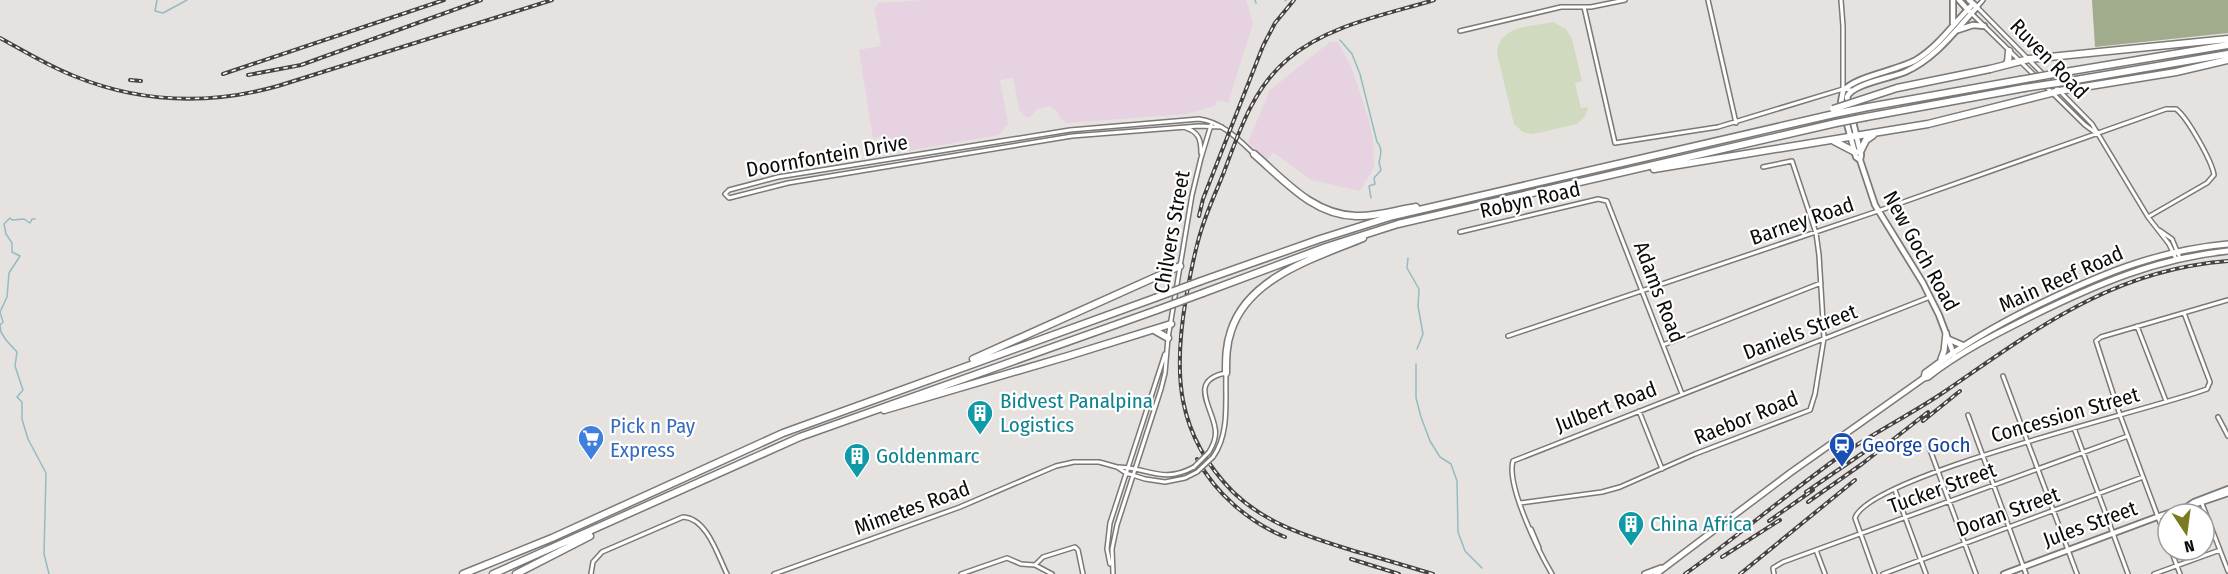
<svg xmlns="http://www.w3.org/2000/svg" width="2228" height="574" viewBox="0 0 2228 574" font-family="'Fira Sans Condensed',sans-serif">
<rect width="100%" height="100%" fill="#e6e2df"/>
<path fill="#e6d2e0" d="M926,0H1246L1253,23L1228,103L1217,100L1215,106L1186,114L1067,123L1060,118L1057,111L1050,106L1037,109L1029,118L1023,115L1022,112H1020L1013,78L1000,80L1008,124L999,135L895,153L886,147L884,136L873,138L859,50L881,46L874,7H877L878,3Z
M1330,42H1338L1352,69L1369,120L1373,141L1374,167L1360,191L1311,180L1273,152L1267,160L1248,142L1270,90Z"/>
<path fill="#cfdabe" d="M1553,22L1566,29L1572,39L1582,81L1575,83L1581,108L1588,107L1585,116L1577,124L1533,134L1523,132L1514,124L1497,53C1500,25 1530,27 1553,22Z"/>
<path fill="#a0ac8c" d="M2092,0H2228V33L2095,47Z"/>
<g fill="none" stroke-linecap="round" stroke-linejoin="round">
<path stroke="#92bcc3" stroke-width="1.5" d="M157,0L155,11L163,13L187,0
M1255,0L1256,3
M1285,0L1286,1
M1340,40L1352,54L1360,74L1377,142C1382,147 1381,156 1379,162L1381,170L1374,178L1375,184L1369,186L1371,198
M1408,258L1407,268L1419,289L1418,306L1423,334L1417,349
M0,312L7,297L9,273L20,256L12,252V243L6,234L4,224L10,218L12,220L24,219L30,223L32,219H35
M0,312L3,322L0,325L1,332
M1,332L6,340L17,352L15,366L23,390L17,397L22,402V419L28,439L46,473L44,554L49,574
M1416,364V398L1421,417L1430,441L1440,457L1451,464L1457,481L1458,532L1465,551L1482,568"/>
<g stroke="#7b7876" stroke-width="6">
<path id="minor" d="M1708,0L1736,123
M1841,0L1843,26V89
M1983,0L1977,7L2092,124L2148,217L2169,244L2176,259
M1584,7L1615,143L1718,127L1843,89L1851,90
M1971,13L2085,125L2096,133
M1460,31L1561,7H1591L1625,0
M1222,127L1199,126L1072,136L788,183L729,198L725,194L729,190L778,177L1070,130L1199,119C1222,122 1238,139 1254,154
M1186,128C1199,132 1201,140 1201,153
M2159,230L2172,239L2180,258
M1460,232L1598,199L1607,201L1682,394
M2137,326L2166,401
M1508,336L1878,211L2166,109H2176C2187,117 2212,161 2214,175L2207,183L2148,217
M1663,345L1821,283
M2003,376L2077,574
M1639,411L1662,469
M1968,415L2026,574
M2218,417L2228,436
M2074,428L2128,574
M1929,447L1976,574
M1209,452C1214,444 1217,437 1215,428C1212,407 1188,380 1226,373C1225,401 1230,433 1213,457
M1119,467C1149,468 1163,484 1194,467
M1895,490L1926,574
M2201,501L2228,571
M1520,503L1602,492L1620,487L1695,454L1810,410L1815,394L1824,338L1819,255L1816,233L1792,161L1763,167
M1531,529L1539,548
M2168,544L2120,415L2096,341L2101,337L2228,300
M1816,550L1825,574
M2171,550L2180,574
M1110,564L1107,549L1110,523L1165,354
M1035,565L1043,557L1075,547L1078,550L1083,574
M1113,573L1112,549L1117,525L1161,389L1165,373L1168,338L1192,195L1201,158L1211,125
M591,574L593,562L602,552L683,517C707,518 718,556 727,574
M774,574L960,507L1056,466L1074,462H1099L1117,467L1126,473L1145,479L1165,482L1185,478L1197,472
M961,574L1007,558L1021,564L1035,565L1052,574
M1552,574C1539,552 1506,485 1513,461L1930,297
M1774,574L1773,568L1783,562L2128,436
M1875,574L1855,518C1869,475 2155,409 2207,389L2210,382L2184,313
M1883,574L2143,477
M2154,574L2220,550"/>
</g>
<g stroke="#7b7876" stroke-width="8">
<path id="secondary" d="M1953,0V23
M1959,0L1969,11
M1958,30L1973,25L1984,26
M1860,160L1856,157L1841,102L1843,91C1856,76 1896,71 1916,60C1939,46 1954,23 1973,4
M1954,355L1939,315L1923,283L1875,205L1860,160L1861,155L1847,97C1852,84 1891,78 1905,72C1936,58 1954,32 1977,7L1969,0
M2188,506L2194,502L2228,489
M2004,574L2157,517L2228,493"/>
</g>
<g stroke="#7b7876" stroke-width="8">
<path id="primary" d="M1948,339L1962,345
M1941,359L1944,351L1946,333
M1924,378L1925,373C1963,344 2003,321 2046,301C2106,272 2161,250 2228,244
M1645,574L1661,568
M1656,574L1790,473L1924,378L1928,377C1960,352 1996,334 2032,316C2095,285 2157,258 2228,251"/>
</g>
<g stroke="#7b7876" stroke-width="9">
<path id="motorway" d="M2005,65L2008,62L2009,51
M1990,69L2029,59L2228,39
M2059,73L2228,45
M2064,82L2228,54
M1868,107L2020,80
M1866,117L2024,88
M1834,141L1855,152
M1860,152L1866,140L1873,135
M1254,154C1284,180 1313,215 1356,216C1376,217 1396,210 1416,207
M1654,169L1928,124L2059,91L2176,72L2228,60
M1201,281L1320,239L1393,216L1834,114
M1203,293L1326,247L1398,224L1836,123
M1154,330L1168,338
M973,359L1180,266
M1226,373C1226,359 1226,345 1231,331C1248,277 1315,258 1363,238
M884,410L1068,356L1171,324
M463,574L552,538L783,433L1155,298
M493,574L800,437L1157,310
M516,574L590,536"/>
</g>
<use href="#minor" stroke="#fff" stroke-width="3"/>
<use href="#secondary" stroke="#fff" stroke-width="4.5"/>
<use href="#primary" stroke="#fff" stroke-width="5"/>
<use href="#motorway" stroke="#fff" stroke-width="6"/>
<g stroke="#454342" stroke-width="4">
<path id="rail" d="M0,38C24,51 48,66 74,76C140,103 210,105 278,86L552,0
M223,74L444,0
M248,75L301,65L481,0
M130,80L141,81
M1199,216L1203,199L1263,46L1275,23L1294,0
M1923,421L1960,391
M1197,459C1216,494 1249,522 1285,537
M1806,492L1873,446
M1808,502L1862,464L1928,412
M1769,521L1813,490
M1722,557L1780,520
M1351,559L1399,574
M1433,574C1406,566 1380,558 1354,551C1310,537 1267,525 1233,492C1176,434 1173,374 1186,298C1190,276 1194,253 1201,231C1207,211 1216,192 1224,172C1239,132 1253,88 1288,59C1328,25 1385,15 1434,0
M1685,574C1738,536 1787,494 1840,456C1873,433 1910,415 1944,392C2036,329 2112,270 2228,261
M1740,574L1855,480"/>
</g>
<use href="#rail" stroke="#fff" stroke-width="1.5" stroke-dasharray="4.5" stroke-linecap="butt"/>
<g stroke="#7b7876" stroke-width="6" stroke-linecap="butt">
<path id="minor-bridge" d="M1194,467L1209,452
M1197,472L1213,457"/>
</g>
<g stroke="#7b7876" stroke-width="9" stroke-linecap="butt">
<path id="motorway-bridge" d="M2020,80L2059,73
M2024,88L2064,82
M1833,109L1897,88L1990,69
M1834,114L1868,107
M1836,123L1866,117
M1155,298L1201,281
M1157,310L1203,293"/>
</g>
<use href="#minor-bridge" stroke="#fff" stroke-width="3"/>
<use href="#motorway-bridge" stroke="#fff" stroke-width="6"/>
</g>
<defs>
<g id="building-pin" transform="scale(1.35)"><path d="M0 17L-7.5 6A9.5 9.5 0 1 1 7.5 6Z" fill="#0f9aa8" stroke="#fff"/><path d="M-4-6H4V6H1V3H-1V6H-4ZM-2.5-4.3h1.7v1.8h-1.7ZM.8-4.3h1.7v1.8H.8ZM-2.5-1h1.7V.8h-1.7ZM.8-1h1.7V.8H.8Z" fill="#fff"/></g>
<g id="supermarket-pin" transform="scale(1.35)"><path d="M0 17L-7.5 6A9.5 9.5 0 1 1 7.5 6Z" fill="#3f7fe0" stroke="#fff"/><path d="M-6-5.5h2.5l.6 2H6L4.5 2H-2.5L-4.4-4H-6ZM-1.5 3.2a1.3 1.3 0 1 0 .1 0ZM3 3.2a1.3 1.3 0 1 0 .1 0Z" fill="#fff"/></g>
<g id="station-pin" transform="scale(1.35)"><path d="M0 17L-7.5 6A9.5 9.5 0 1 1 7.5 6Z" fill="#1a4fb4" stroke="#fff"/><path d="M-3-6H3Q5-6 5-4V2Q5 4 3 4L4.5 6H3L1.5 4h-3L-3 6H-4.5L-3 4Q-5 4-5 2V-4Q-5-6-3-6ZM-3.5-4v3h7v-3ZM-3.5 1v1.5H-2V1ZM2 1v1.5H3.5V1Z" fill="#fff"/></g>
</defs>
<g fill-rule="evenodd">
<use href="#building-pin" x="980" y="413"/>
<use href="#supermarket-pin" x="591" y="438"/>
<use href="#station-pin" x="1842" y="445"/>
<use href="#building-pin" x="857" y="456"/>
<use href="#building-pin" x="1631" y="524"/>
</g>
<g text-anchor="middle" stroke-width="4.5" stroke-linejoin="round" paint-order="stroke">
<g font-size="21" fill="#0c0b0a" stroke="#fff">
<text transform="translate(2049 59) rotate(46)" y="7">Ruven Road</text>
<text transform="translate(827 156) rotate(-10)" y="7">Doornfontein Drive</text>
<text transform="translate(1530 200) rotate(-13)" y="7">Robyn Road</text>
<text transform="translate(1802 221) rotate(-19)" y="7">Barney Road</text>
<text transform="translate(1172 232) rotate(-80)" y="7">Chilvers Street</text>
<text transform="translate(1921 251) rotate(61)" y="7">New Goch Road</text>
<text transform="translate(2061 279) rotate(-24)" y="7">Main Reef Road</text>
<text transform="translate(1659 292) rotate(69)" y="7">Adams Road</text>
<text transform="translate(1800 332) rotate(-21)" y="7">Daniels Street</text>
<text transform="translate(1606 407) rotate(-21)" y="7">Julbert Road</text>
<text transform="translate(2065 415) rotate(-16)" y="7">Concession Street</text>
<text transform="translate(1746 418) rotate(-22)" y="7">Raebor Road</text>
<text transform="translate(1942 488) rotate(-20)" y="7">Tucker Street</text>
<text transform="translate(912 508) rotate(-20)" y="7">Mimetes Road</text>
<text transform="translate(2008 512) rotate(-20)" y="7">Doran Street</text>
<text transform="translate(2090 524) rotate(-20)" y="7">Jules Street</text>
</g>
<g font-size="21" fill="#0d838f" stroke="#fff" text-anchor="start">
<text x="1000" y="408">Bidvest Panalpina<tspan x="1000" dy="24">Logistics</tspan></text>
<text x="876" y="463">Goldenmarc</text>
<text x="1650" y="531">China Africa</text>
</g>
<g font-size="21" fill="#366cbe" stroke="#fff" text-anchor="start">
<text x="610" y="433">Pick n Pay<tspan x="610" dy="24">Express</tspan></text>
</g>
<g font-size="21" fill="#164399" stroke="#fff" text-anchor="start">
<text x="1862" y="452">George Goch</text>
</g>
</g>
<g transform="translate(2186 532) rotate(167)"><circle r="28" fill="#ffffff" stroke="#9e9d9d" stroke-width="1.5"/>
<path d="M0-4.5L10 22L0 15L-10 22Z" fill="#7a7a21"/>
<text y="-9" font-size="16" font-weight="bold" text-anchor="middle" fill="#0c0b0a">N</text>
</g>
</svg>
